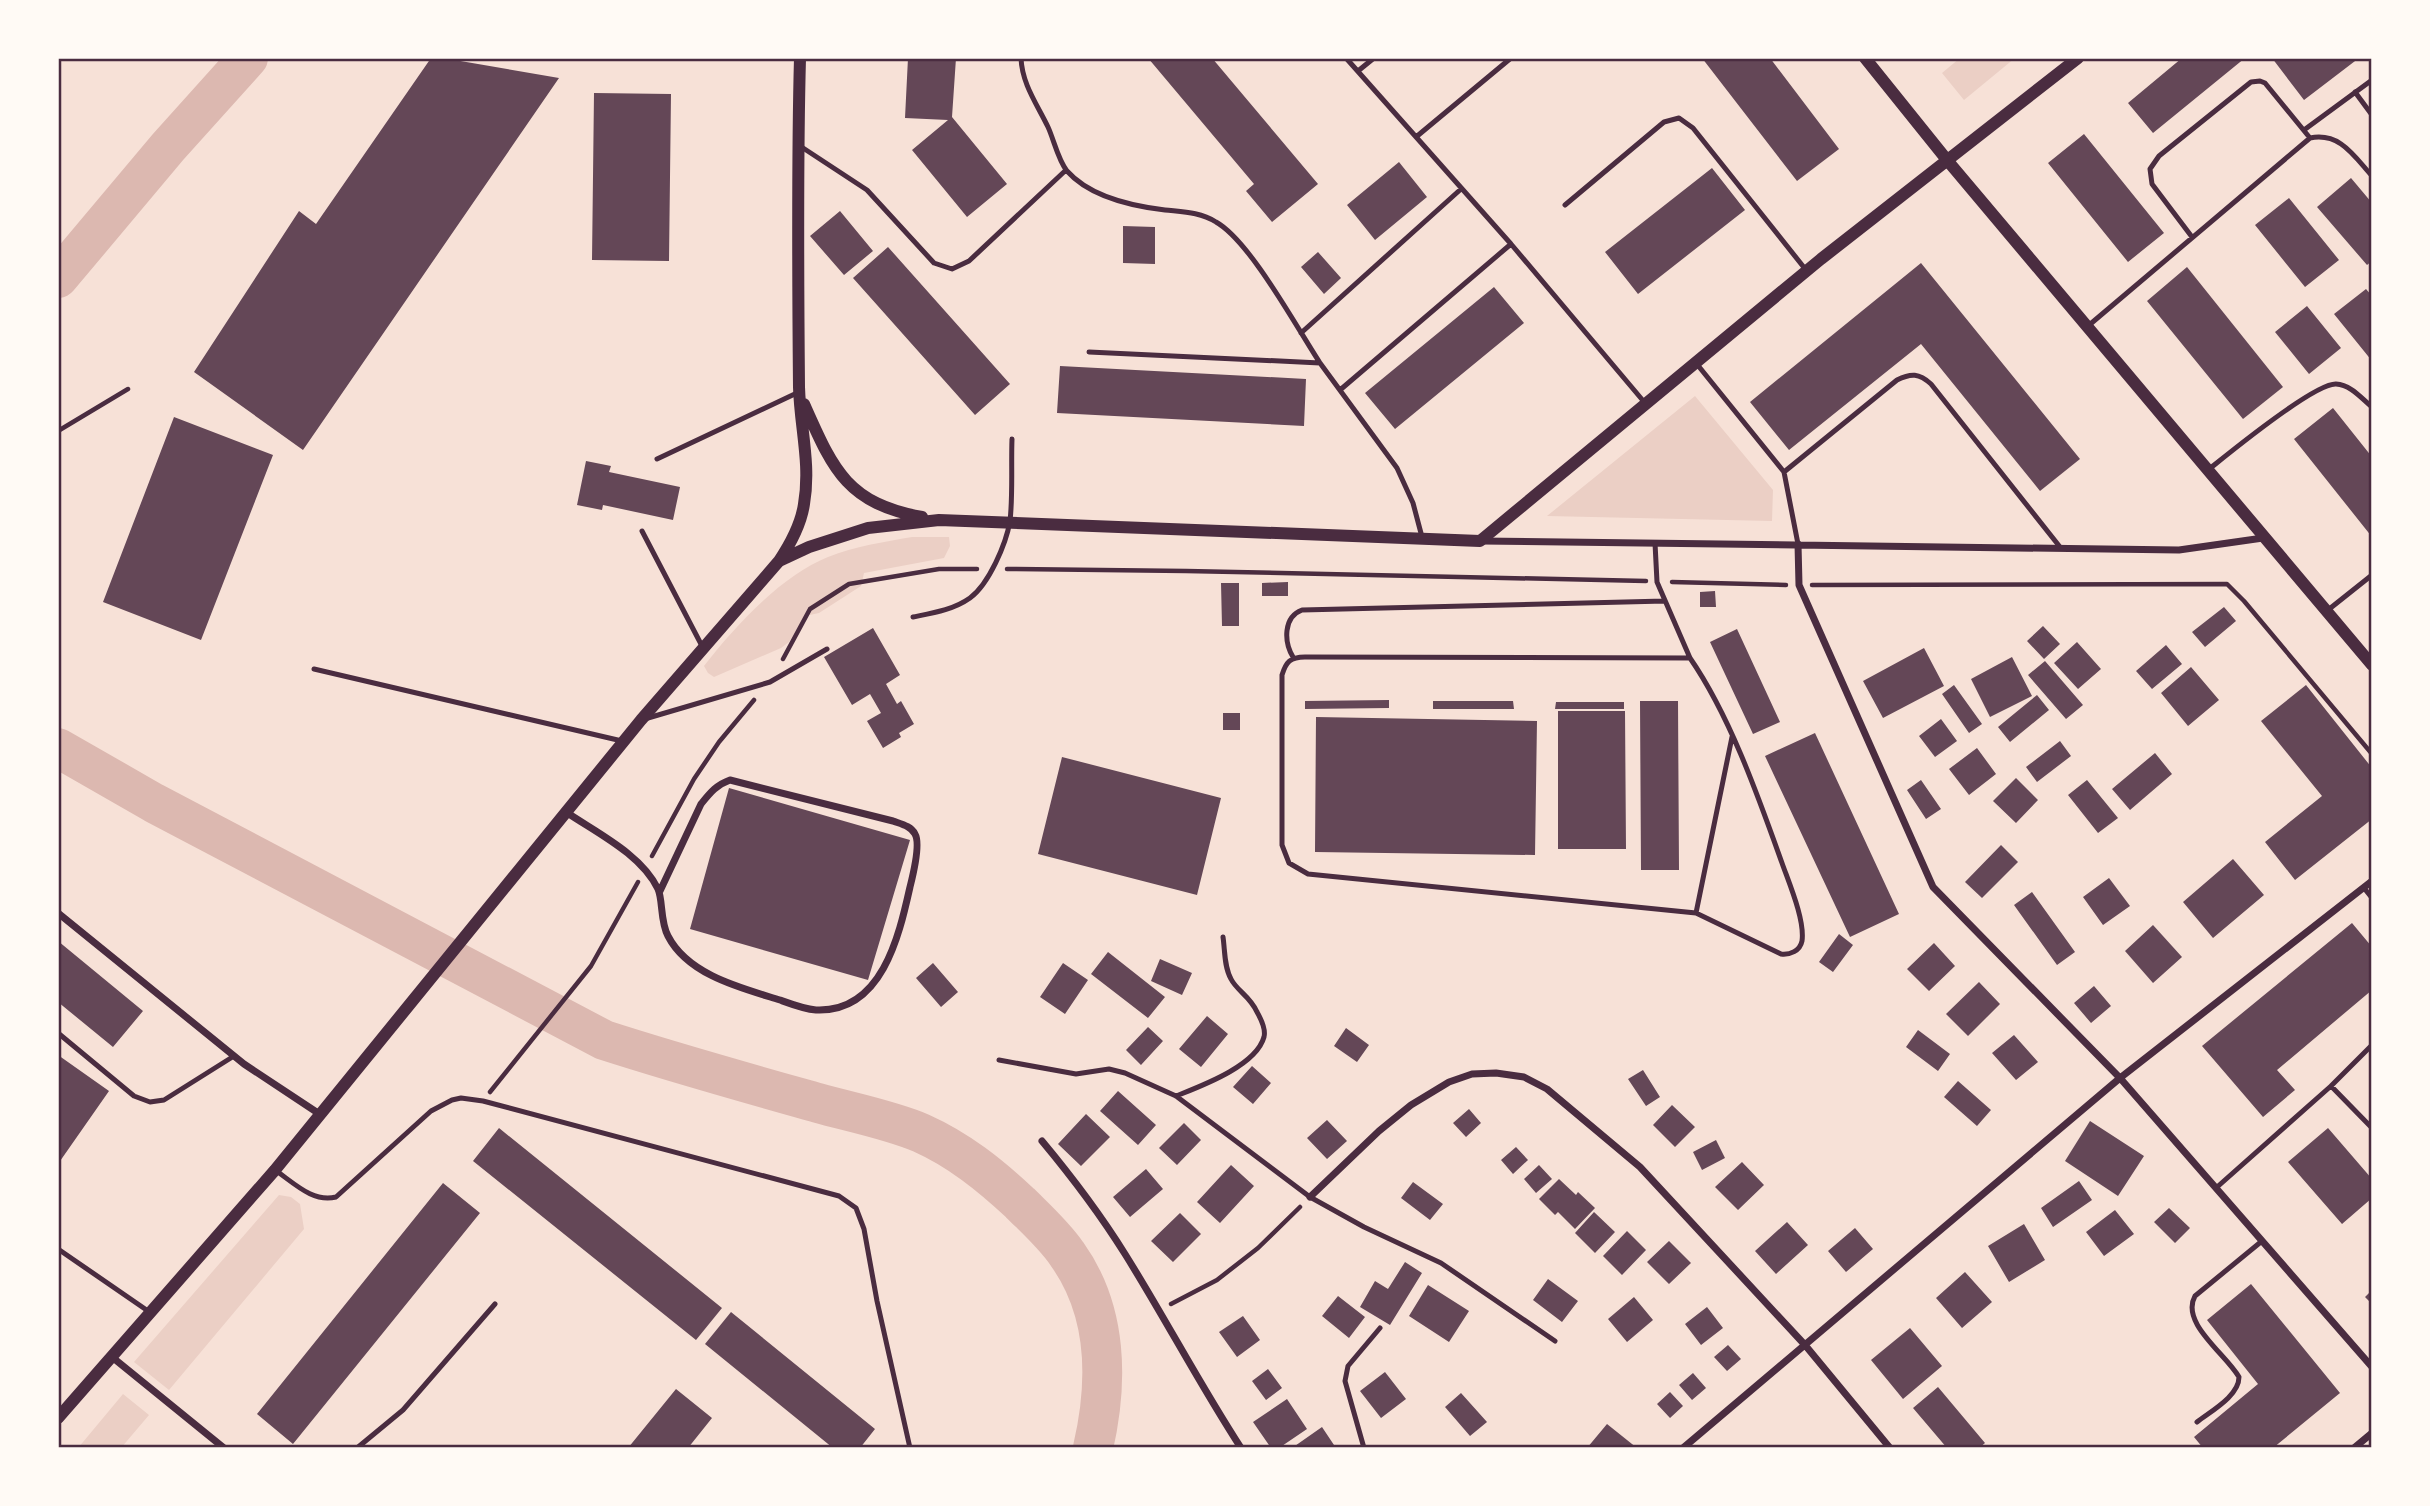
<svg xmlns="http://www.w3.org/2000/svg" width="2430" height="1506" viewBox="0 0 2430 1506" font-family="Barlow,sans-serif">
<rect width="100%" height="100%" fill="#f7e1d7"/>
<path fill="#ebcfc5" d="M1960,58H2015L1964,100L1942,73Z
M1695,396L1773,490L1772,521L1547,516Z
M912,537H949L950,546L944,558L864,573L861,586L819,613L805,616L789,642L781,648L714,677L708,673L704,666C734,627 782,575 828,557C855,546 884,542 912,537Z
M279,1195L291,1197L300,1204L304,1229L169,1390L134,1362Z
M123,1394L149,1415L121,1448H78Z"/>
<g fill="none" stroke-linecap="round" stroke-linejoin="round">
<path stroke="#dcb8b0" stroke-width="40" d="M58,278L168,147L248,58
M58,748L154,803L604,1040C675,1063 747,1083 818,1103C850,1112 891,1120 921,1133C959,1150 990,1175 1020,1203C1036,1219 1054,1235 1067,1254C1108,1311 1108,1383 1093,1448"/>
</g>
<path fill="#644757" d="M431,58H443L559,78L303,450L194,372L299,211L316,224Z
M908,58H956L952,117L1007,184L967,217L912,150L948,120L905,118Z
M1148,58H1212L1318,184L1272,222L1246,191L1254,184Z
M1702,58H1770L1839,149L1797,181Z
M2182,58H2245L2153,133L2128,103Z
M2272,58H2359L2304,100Z
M594,93L671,94L669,261L592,260Z
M2084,134L2164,233L2128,262L2048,163Z
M1399,162L1427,197L1375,240L1347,205Z
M1712,168L1745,210L1638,294L1605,252Z
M2351,178L2372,203V261L2367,265L2317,207Z
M2289,198L2339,260L2305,287L2255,225Z
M840,211L873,251L844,275L810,236Z
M1123,226L1155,227V264L1123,263Z
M888,247L1010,384L975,415L853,278Z
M1318,252L1341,278L1324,294L1301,267Z
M1921,263L2080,459L2040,491L1921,344L1789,450L1750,402Z
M2187,267L2283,387L2243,419L2147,301Z
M1494,287L1524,323L1395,429L1365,393Z
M2366,289L2372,296V361L2334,314Z
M2307,306L2341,348L2309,374L2275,332Z
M1060,366L1306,379L1304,426L1057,413Z
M2333,408L2372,457V537L2294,439Z
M174,417L273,455L201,640L103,602Z
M586,461L611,466L609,472L680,487L673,520L603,505L602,510L577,505Z
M1288,582V596H1262V583Z
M1221,583H1239V626H1222Z
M1715,591L1716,607H1700V592Z
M2224,607L2236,621L2205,647L2192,632Z
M2043,626L2060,644L2044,659L2027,641Z
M873,628L900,675L886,684L897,704L901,701L914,724L899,733L901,737L883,748L867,721L881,713L870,694L852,705L824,657Z
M1737,629L1780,722L1753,734L1710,642Z
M2077,642L2101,669L2078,689L2054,663Z
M2166,645L2182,664L2152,689L2136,671Z
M1924,648L1944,686L1883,718L1863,681Z
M2012,657L2032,696L1990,717L1971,679Z
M2045,661L2083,705L2066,719L2028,675Z
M2191,667L2219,700L2188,726L2161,693Z
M1954,685L1982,724L1969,733L1942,694Z
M2306,685L2372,768V819L2295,880L2265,842L2322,796L2261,721Z
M2037,695L2049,710L2010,742L1998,727Z
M1389,700V708L1305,709V701Z
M1433,701H1513L1514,709H1433Z
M1640,701H1678L1679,870H1641Z
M1556,702H1624V709H1555Z
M1558,711H1625L1626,849H1558Z
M1223,713H1240V730H1223Z
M1316,717L1537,721L1535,855L1315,852Z
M1941,719L1957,741L1935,757L1919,736Z
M1815,733L1899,914L1850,937L1765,756Z
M2060,741L2071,756L2037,782L2026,767Z
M1977,748L1996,774L1969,795L1949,769Z
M2155,753L2172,774L2130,810L2112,789Z
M1062,757L1221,798L1197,895L1038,854Z
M2016,778L2038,800L2016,823L1993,801Z
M1921,780L1941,809L1926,819L1907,790Z
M2087,780L2118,818L2098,833L2068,795Z
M729,788L910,840L868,980L690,929Z
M2001,845L2018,862L1982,898L1965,882Z
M2233,859L2264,895L2213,938L2183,902Z
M2109,878L2130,906L2103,925L2083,897Z
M2032,892L2075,952L2057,965L2014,905Z
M2352,923L2372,947V990L2277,1070L2295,1090L2263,1117L2202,1046Z
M2153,925L2182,957L2153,983L2125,951Z
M1839,934L1853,945L1833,972L1819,962Z
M58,941L143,1011L113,1047L58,1002Z
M1934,943L1955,966L1929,991L1907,969Z
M1108,952L1165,997L1148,1018L1091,974Z
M1160,959L1192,973L1182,995L1151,981Z
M933,963L958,992L941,1007L916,978Z
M1063,963L1088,980L1065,1014L1040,997Z
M1979,982L2000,1004L1968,1036L1946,1014Z
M2094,986L2111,1006L2091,1023L2074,1003Z
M1207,1016L1228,1034L1201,1067L1179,1049Z
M1148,1027L1163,1041L1141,1065L1126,1050Z
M1346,1028L1369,1045L1357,1062L1334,1046Z
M1918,1030L1950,1054L1938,1071L1906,1047Z
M2014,1035L2038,1062L2016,1080L1992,1053Z
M58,1055L109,1091L58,1164Z
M1252,1066L1271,1083L1253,1104L1233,1087Z
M1643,1070L1660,1097L1646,1106L1628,1079Z
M1958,1081L1991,1110L1977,1126L1944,1097Z
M1118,1091L1156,1125L1138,1145L1100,1111Z
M1672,1105L1695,1127L1675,1147L1653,1125Z
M1469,1109L1481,1123L1466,1137L1453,1123Z
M1086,1114L1110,1137L1081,1166L1058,1144Z
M1327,1120L1347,1141L1327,1159L1307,1138Z
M2090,1121L2144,1156L2118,1196L2065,1161Z
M1184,1123L1201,1140L1177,1165L1159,1148Z
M499,1128L722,1308L696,1340L473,1161Z
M2328,1128L2372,1179V1198L2342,1224L2288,1162Z
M1716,1140L1725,1158L1702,1170L1693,1152Z
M1516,1147L1528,1160L1513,1174L1501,1160Z
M1742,1162L1764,1185L1738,1210L1715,1187Z
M1231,1165L1254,1186L1220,1223L1197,1202Z
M1539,1165L1552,1179L1536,1193L1524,1179Z
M1146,1169L1163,1189L1130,1217L1113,1197Z
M1559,1179L1576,1195L1578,1192L1595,1208L1575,1229L1558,1212L1555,1215L1539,1199Z
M2079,1181L2092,1200L2053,1227L2041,1208Z
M1413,1182L1443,1204L1430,1220L1401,1198Z
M443,1183L480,1213L293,1444L257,1414Z
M2169,1208L2190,1228L2175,1243L2154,1222Z
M2115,1210L2134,1234L2104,1256L2086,1232Z
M1594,1212L1615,1232L1595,1253L1575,1233Z
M1180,1213L1201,1234L1173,1262L1151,1241Z
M1787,1222L1808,1245L1776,1274L1755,1251Z
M2024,1224L2045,1260L2009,1282L1988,1246Z
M1855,1228L1873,1249L1846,1272L1828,1251Z
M1627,1231L1646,1250L1622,1275L1603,1256Z
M1669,1241L1691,1263L1669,1284L1647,1262Z
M1405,1262L1422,1273L1390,1325L1360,1307L1375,1281L1388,1289Z
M1965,1272L1992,1302L1962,1328L1936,1298Z
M1548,1279L1578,1301L1562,1322L1533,1300Z
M2251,1284L2340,1393L2273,1448H2203L2194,1437L2258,1384L2207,1320Z
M1428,1285L1469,1311L1449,1342L1409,1316Z
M2372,1290V1304L2365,1297Z
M1338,1296L1365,1317L1349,1338L1322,1316Z
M1634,1297L1653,1320L1627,1342L1608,1319Z
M1707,1307L1723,1328L1701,1345L1685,1324Z
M731,1312L875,1429L860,1448H833L705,1344Z
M1243,1316L1260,1340L1237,1357L1219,1332Z
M1910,1328L1942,1366L1903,1399L1871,1360Z
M1728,1345L1741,1359L1727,1371L1714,1357Z
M1268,1369L1282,1388L1266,1400L1252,1381Z
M1385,1372L1406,1399L1381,1418L1360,1391Z
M1693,1373L1706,1388L1692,1400L1679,1385Z
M1938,1387L1985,1443L1979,1448H1947L1913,1408Z
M676,1389L712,1418L688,1448H628Z
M1670,1392L1683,1406L1670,1418L1657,1404Z
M1461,1393L1487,1422L1470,1436L1445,1407Z
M1287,1399L1307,1429L1279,1448H1271L1253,1422Z
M1607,1424L1637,1448H1587Z
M1322,1427L1336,1448H1292Z"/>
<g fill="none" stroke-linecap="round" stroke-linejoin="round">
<path stroke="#4a2c40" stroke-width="4.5" d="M58,431L128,389
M1007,569L1186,571L1646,581
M1672,582L1786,585
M1812,585L2227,584L2244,601L2372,754
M783,659L810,609L849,584L939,569H977
M652,856L694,779L719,742L754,700
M490,1092L591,966L638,882
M1171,1304L1217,1280L1258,1248L1300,1207"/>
<path stroke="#4a2c40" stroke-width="5" d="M1021,58C1022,84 1037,104 1048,127C1054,140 1058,160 1067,171C1090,197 1131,206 1165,210C1183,212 1200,212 1216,222C1250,241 1297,328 1320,363
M1346,58L1511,244L1645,403
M1358,71L1374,58
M2355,92L2372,115
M2304,130L2372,80
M1416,137L1511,58
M800,146L867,190L934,263L952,269L969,261L1066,170
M1565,205L1664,122L1679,118L1693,128L1806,270
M2192,237L2152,184L2150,169L2159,156L2251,82L2260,81L2265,83L2310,138
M2088,326L2310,138C2340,132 2354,156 2372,176
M1301,333L1461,189
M1089,352L1320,363L1397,468L1413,503L1422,537
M1696,363L1784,472L1798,544
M1340,390L1511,244
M657,459L799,392
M2208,470C2228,454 2314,383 2336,384C2351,385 2361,398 2372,407
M1784,472L1897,380C1911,373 1919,373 1931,384L2060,547
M642,531L702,646
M1655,543L1657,582L1690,658L1305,657C1290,657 1286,662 1282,675V845L1289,863L1308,874L1696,913L1781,954C1790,955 1800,951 1802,941C1805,920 1789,883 1782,863C1758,796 1730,716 1690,658
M2328,610L2372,575
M913,617C933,613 953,610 970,598C989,584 1006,544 1010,521C1013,495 1011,466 1012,439
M1293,657C1284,642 1283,617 1302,610L1665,601
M314,669L622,741
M648,718L770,682L827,649
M2364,888L2372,898
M1696,913L1732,737
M58,1033L134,1096L150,1102L164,1100L234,1056
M2372,1045L2331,1086L2372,1128
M999,1060L1076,1074L1109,1069L1125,1073L1176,1096L1310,1197L1364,1227L1441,1263L1555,1341
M1176,1096C1201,1086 1256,1066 1264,1037C1266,1029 1261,1019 1257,1012C1250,996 1237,991 1231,979C1224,967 1225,950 1223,937
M275,1170C294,1183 313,1203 336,1197L431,1111L452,1100L461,1098L483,1101L839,1196L856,1208L864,1229L877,1301L910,1448
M2216,1188L2331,1086
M58,1249L148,1311
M2197,1422C2211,1411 2239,1396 2239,1377C2226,1354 2180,1323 2195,1296L2262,1241
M357,1448L403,1410L495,1304
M1364,1448L1345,1381L1348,1366L1380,1328"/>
<path stroke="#4a2c40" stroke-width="7" d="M1481,541L2179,550L2263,538
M1798,544L1799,585L1933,887L2120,1078L2372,1367
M566,812C597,833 641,854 658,889C663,900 660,921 668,936C688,975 741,988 780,1000C791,1004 804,1009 816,1010C882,1013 899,936 910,887C913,875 921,844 915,834C911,826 901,824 893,821L730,780C716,785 710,793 701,804L660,891
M58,913L244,1064L321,1115
M1042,1141C1072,1177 1100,1214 1125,1254C1165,1318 1200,1385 1241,1448
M1310,1197L1379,1131L1411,1105L1449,1082L1472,1074L1496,1073L1524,1077L1547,1089L1640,1167L1805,1345L1890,1448
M112,1357L224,1448
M1683,1448L2120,1078L2372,881
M2354,1448L2372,1433"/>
<path stroke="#4a2c40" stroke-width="12" d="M1865,58L1947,160L2372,665
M804,404C833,469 846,503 922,517
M779,561L809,547L868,528L939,520L1480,541L1821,259L2078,58
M58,1418L275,1170L641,720L779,561C791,543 801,525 804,504C811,464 800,427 799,387C798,277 797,168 800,58"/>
</g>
<rect width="2430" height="1506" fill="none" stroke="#fffaf5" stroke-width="119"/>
<rect x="60" y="60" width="2310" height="1386" fill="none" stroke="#4a2c40" stroke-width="2.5"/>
</svg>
